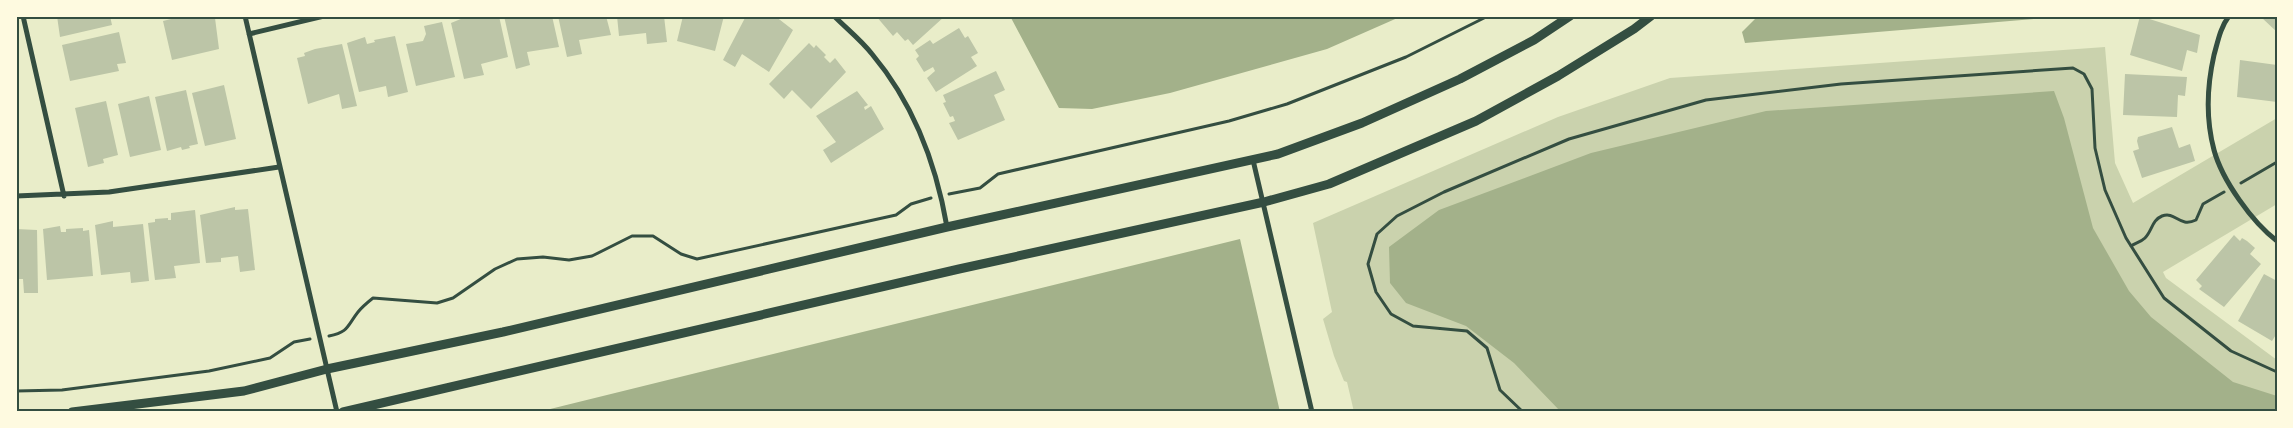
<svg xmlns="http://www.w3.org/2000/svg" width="2293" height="428" viewBox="0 0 2293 428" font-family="'Sofia Sans Condensed',sans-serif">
<rect width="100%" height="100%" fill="#e9edc9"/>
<path fill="#cad2ad" d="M2105,47L2115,163L2133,203L2277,118V204L2163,272L2166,278L2277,360V412H1354L1347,382L1344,381L1334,356L1323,319L1332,312L1313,223L1558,117L1670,78Z"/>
<path fill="#a3b18a" d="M1010,16H1402L1327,49L1170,93L1092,109L1059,108Z
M1758,16H2069L1745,43L1742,32Z
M2054,91L2064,118L2093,228L2129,291L2151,317L2233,382L2277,396V412H1561L1514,363L1466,326L1406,303L1390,283L1389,247L1439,210L1591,153L1766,111Z
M1240,239L1280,412H538Z"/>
<path fill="#bcc5a7" d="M57,16H110L112,25L60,37Z
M183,16H211L212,19L215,18L219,49L172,60L163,21Z
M468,16H499L508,57L481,64L484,75L464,79L451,23Z
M504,16H552L559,47L527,52L530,65L516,69Z
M558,16H606L611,35L579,40L582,54L567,57Z
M617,16H664L667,42L647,44L646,33L619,36Z
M683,16H724L715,51L677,41Z
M746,16H775L793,30L769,72L742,54L735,67L723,60Z
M876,16H945L913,45L908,39L905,41L897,32L893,36Z
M2140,16L2200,35L2197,53L2187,50L2182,71L2130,55Z
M2264,16H2277V32L2262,18Z
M442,22L455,77L416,86L406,44L423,41L426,34L424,26Z
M959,28L965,38L968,36L978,53L971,57L977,66L936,92L927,78L935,71L933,67L924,72L916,59L919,56L915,50L930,40L933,44Z
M119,32L126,63L117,64L119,71L70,81L62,45Z
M395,36L408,92L388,97L386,86L359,92L347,43L365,37L367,44L375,42L374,40Z
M809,43L814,48L816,45L826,55L824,57L830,63L835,58L846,72L811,109L792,90L784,99L769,84Z
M342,44L357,106L342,109L339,94L308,104L297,58L305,56L304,53L315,49Z
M2240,60L2277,65V102L2237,97Z
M996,71L1005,90L994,95L1005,120L958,140L949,123L955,121L953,116L950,117L943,103L946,102L943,95Z
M2125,74L2187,77L2185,96L2178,95L2177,117L2123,115Z
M224,85L236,139L205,146L192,93Z
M186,90L198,144L189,146L190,148L182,150L181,147L167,151L155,97Z
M857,91L868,105L864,107L865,110L871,106L884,129L831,163L823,150L836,142L816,116Z
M149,96L161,150L130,157L118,104Z
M106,101L118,155L103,159L104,163L88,167L75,108Z
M2172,127L2179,148L2190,144L2195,161L2142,178L2133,151L2139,149L2137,141L2138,137Z
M235,207V210L248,209L255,270L240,272L238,256L221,258V262L206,263L200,215Z
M195,210L200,263L174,266L176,278L155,280L148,223L155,222V219L168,218V220H171V213Z
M113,221V227L143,224L149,281L131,283L130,272L101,275L95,225Z
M60,226L61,232H66V229L83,228V231L89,230L93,276L47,280L43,229Z
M16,229L37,230L38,293H24L23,279H16Z
M2234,235L2240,241L2242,238L2247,241L2255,248L2250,254L2261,264L2224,307L2199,289L2202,286L2196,280Z
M2264,274L2277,281V333L2272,341L2238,321Z"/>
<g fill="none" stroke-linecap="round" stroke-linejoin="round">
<path stroke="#344e41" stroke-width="3" d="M2241,183L2277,162
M949,194L980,188L998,174L1229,121L1287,104L1406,57L1488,16
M2131,246C2135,243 2141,242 2145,238C2152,231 2152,220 2162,216C2176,211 2179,228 2196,220L2203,204L2224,192
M329,336C349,332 347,326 358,312C362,307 368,302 373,298L437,303L453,298L495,269L517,259L543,257L569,260L592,256L632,236H653L681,254L697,259L896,215L911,204L931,198
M16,391L62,390L209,371L270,358L294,342L310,339
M1523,412L1500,390L1487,348L1467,331L1413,326L1391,314L1376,292L1368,264L1377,234L1397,216L1444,192L1569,139L1706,100L1841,84L2073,68L2084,74L2092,89L2095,148L2105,190L2126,238L2164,298L2231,351L2277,372"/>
<path stroke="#344e41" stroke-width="5" d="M23,16L64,196
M245,16L337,412
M834,16C847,29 861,40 872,54C914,104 936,163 947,227
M2229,16C2220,28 2218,41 2214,55C2207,86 2206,120 2214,150C2222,180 2252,222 2277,241
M249,34L324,16
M1253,160L1312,412
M16,196L109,192L279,167"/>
<path stroke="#344e41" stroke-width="9" d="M72,412L244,391L327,369L503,332L947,227L1278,154L1362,123L1460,79L1534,40L1570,16
M343,412L959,269L1264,202L1329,184L1476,121L1558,76L1634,29L1651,16"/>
</g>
<rect width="2293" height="428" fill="none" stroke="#fefae0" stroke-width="35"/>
<rect x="18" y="18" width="2258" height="392" fill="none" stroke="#344e41" stroke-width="2"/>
</svg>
